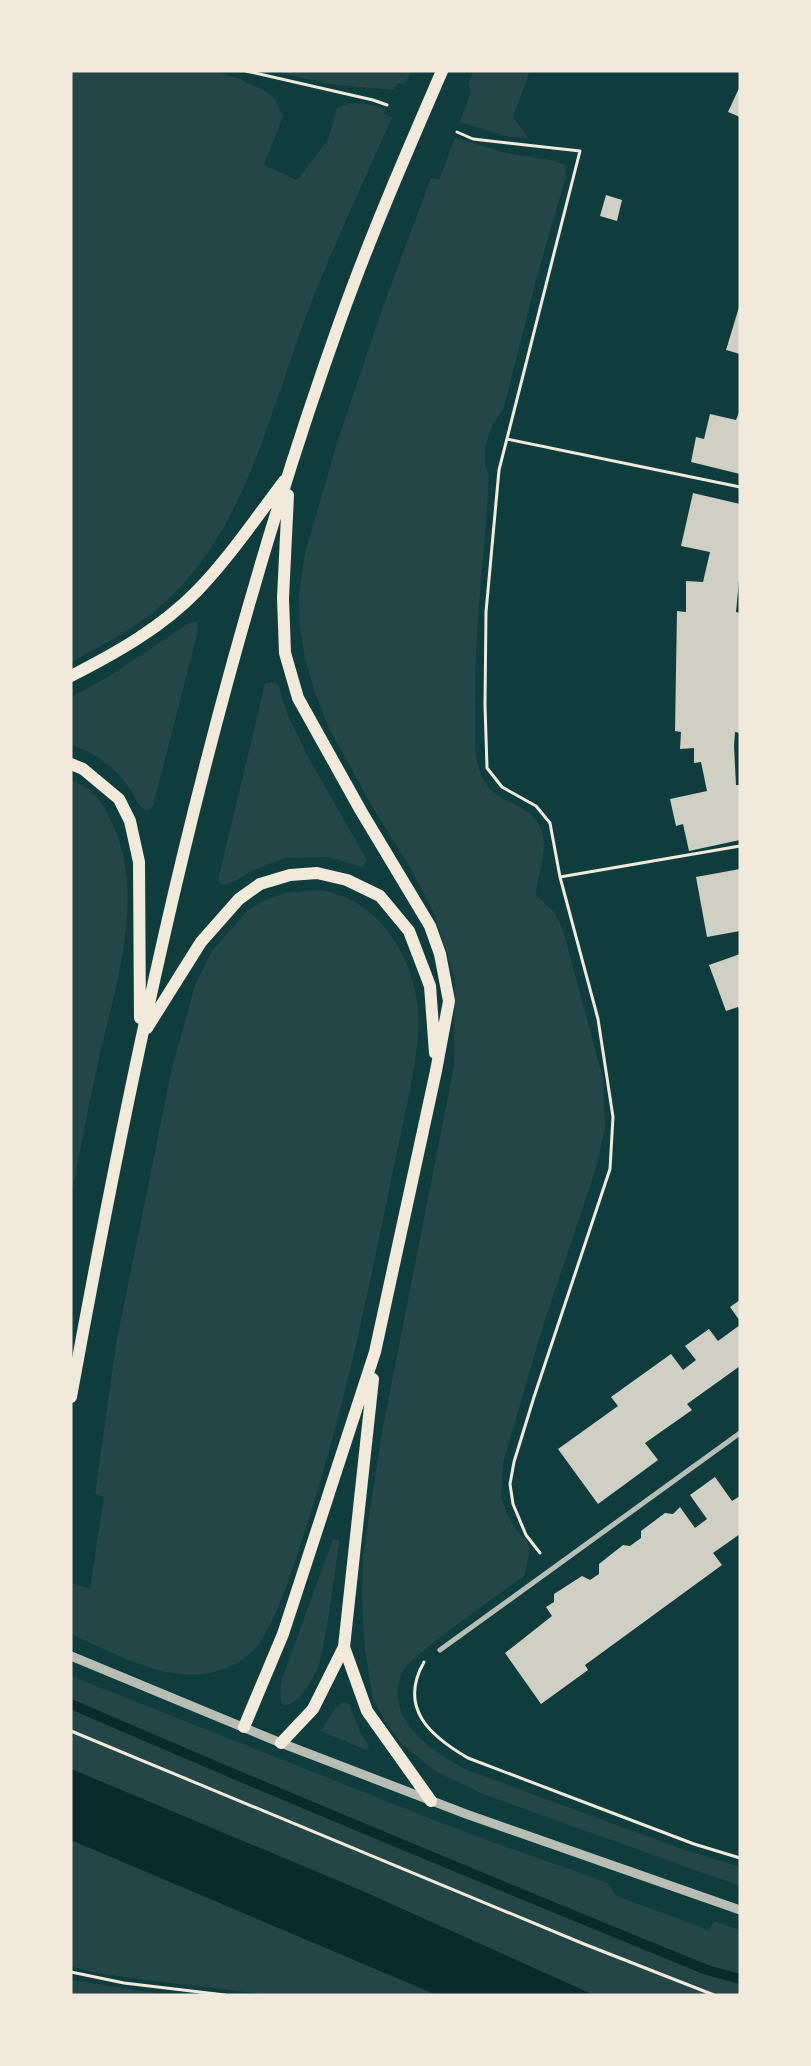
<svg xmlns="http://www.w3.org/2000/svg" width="811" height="2066" viewBox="0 0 811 2066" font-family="'Exo 2',sans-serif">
<rect width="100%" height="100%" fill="#0f3d3e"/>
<path fill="#244646" d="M71,71H212L235,77L265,91L275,99L283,116L264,165L297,180L328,140L337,108C356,99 366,104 386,109L384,114L392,117C363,184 331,250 305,319C268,418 243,537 158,608C134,629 99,647 71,662Z
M273,71H411L405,84L397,83L394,90L328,84Z
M473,71H530L513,117L529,139L505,136L460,122L471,92L468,84Z
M455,138L506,153L556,161L566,166V176L536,280L504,407L492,426L485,448V464L489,475C485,552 474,629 475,706C476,722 474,739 476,755C477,763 481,777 486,784C498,805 535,802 543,835C547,853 537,876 536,895L555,913L563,930L603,1079L605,1129L595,1171L543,1326L503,1463L501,1497L507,1514L516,1530L526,1539L530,1551L524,1576C492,1599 460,1622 429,1646C420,1654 407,1662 402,1673C382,1718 433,1753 467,1770L676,1847L740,1867V1886L483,1794L437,1772L402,1744L385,1721L373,1699L365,1649L362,1604L363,1555L383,1427L454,1066L455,980L433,911L410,867L373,808L329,728L315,693L305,659L300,626L299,595L305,553L336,446L381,312L431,178L439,180Z
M191,622H197L198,631L153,806L147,811C136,805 135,796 128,786C114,766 94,753 71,744V697L106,678Z
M272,682L276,683L279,687L286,711L308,757L367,860L362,867L329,857L285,858L249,872L236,881L223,885L219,882V876L265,684Z
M71,780C80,784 90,789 96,796C102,803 106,811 110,819C148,893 115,987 98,1063C88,1107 80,1152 71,1197Z
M304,891C310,891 317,890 323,891C379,900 414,957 418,1010C420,1035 415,1061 411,1086C380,1227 356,1370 312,1508C298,1551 285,1602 261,1641C256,1649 247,1657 239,1662C183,1694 123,1657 71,1634V1583L90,1589L104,1497L95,1494L117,1339L172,1068L195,985L212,951L248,910L263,901L285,893Z
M333,1539L339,1540V1543C333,1582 329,1622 320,1661C316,1675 299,1707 283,1705C278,1698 281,1687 282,1679Z
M71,1676L462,1831L608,1883L616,1896L709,1930L714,1921L740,1930V1995H594L360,1890L71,1769Z
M344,1702L349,1704L360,1732L369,1747L366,1750L321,1731L336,1707Z
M71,1840L437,1995H270L138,1979L97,1973L71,1966Z
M71,1980L169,1995H71Z"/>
<path fill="#0a2a2b" d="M71,1769L360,1890L594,1995H437L71,1840Z"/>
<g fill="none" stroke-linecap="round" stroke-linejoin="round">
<path stroke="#0a2a2b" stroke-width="10" d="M71,1704C282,1796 494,1883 707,1970L740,1979"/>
</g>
<path fill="#cfcfc3" d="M740,86V117L728,112Z
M606,195L622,200L617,221L600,216Z
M740,304V354L726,350Z
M740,410V474L691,462L696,437L704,439L710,414L736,420Z
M693,493L740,504V570L736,612L740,613V733L735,732L734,746L736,785H740V840L689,851L683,824L676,826L670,799L707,791L701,762L694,763V748L680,749L681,732L675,731L677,611L686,612V581L703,582L710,552L681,546Z
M740,869V931L707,937L696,877Z
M740,954V1012L738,1007L726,1011L709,965Z
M740,1300V1321L730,1307Z
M740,1325V1366L687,1404L692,1410L645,1443L658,1460L598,1504L558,1449L618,1406L611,1397L671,1354L683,1370L696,1360L685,1346L709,1329L718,1341Z
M715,1477L732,1501L740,1496V1534L713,1553L722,1565L585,1665L588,1670L541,1704L505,1653L552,1616L546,1607L554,1602V1594L582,1576L590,1580L599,1574V1564L623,1545L630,1546L641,1538V1531L665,1513L673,1514L680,1507L695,1528L707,1519L690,1495Z"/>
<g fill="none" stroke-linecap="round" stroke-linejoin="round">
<path stroke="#f1e9da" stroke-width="3" d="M246,71L373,100L387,105
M457,132L473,139L580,151L499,470L486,612L485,705L487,768L502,787L536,806L550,823L560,877L598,1019L613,1117L610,1169L534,1397L514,1462L510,1484L513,1504L526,1535L540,1553
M507,439L740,487
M560,877L740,846
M424,1662C398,1708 430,1736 468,1758L694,1844L740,1858
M71,1731L584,1944L714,1995
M71,1972L124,1983L225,1995"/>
<path stroke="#b8beb3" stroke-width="5" d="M440,1650L740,1433"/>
<path stroke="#b8beb3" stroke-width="9" d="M71,1656L281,1743L466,1814L740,1910"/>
<path stroke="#f1e9da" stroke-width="12" d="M71,676C116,653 161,628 197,591C229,558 256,518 284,481
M71,764L83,769L119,799L130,821L139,862L140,1018
M147,1028L201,942L239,899L260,884L290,875L317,873L347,880L380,896L409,931L430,986L435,1053
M373,1379L344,1647L367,1711L431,1801
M71,1397C137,1034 215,670 340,321C370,237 406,154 442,71
M244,1727L283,1634L375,1352L436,1071L449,1001L440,954L430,926L361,811L298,698L285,653L283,598L288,495
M281,1743L313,1709L344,1647"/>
</g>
<rect width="811" height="2066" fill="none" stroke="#f1e9da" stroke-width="145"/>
</svg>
